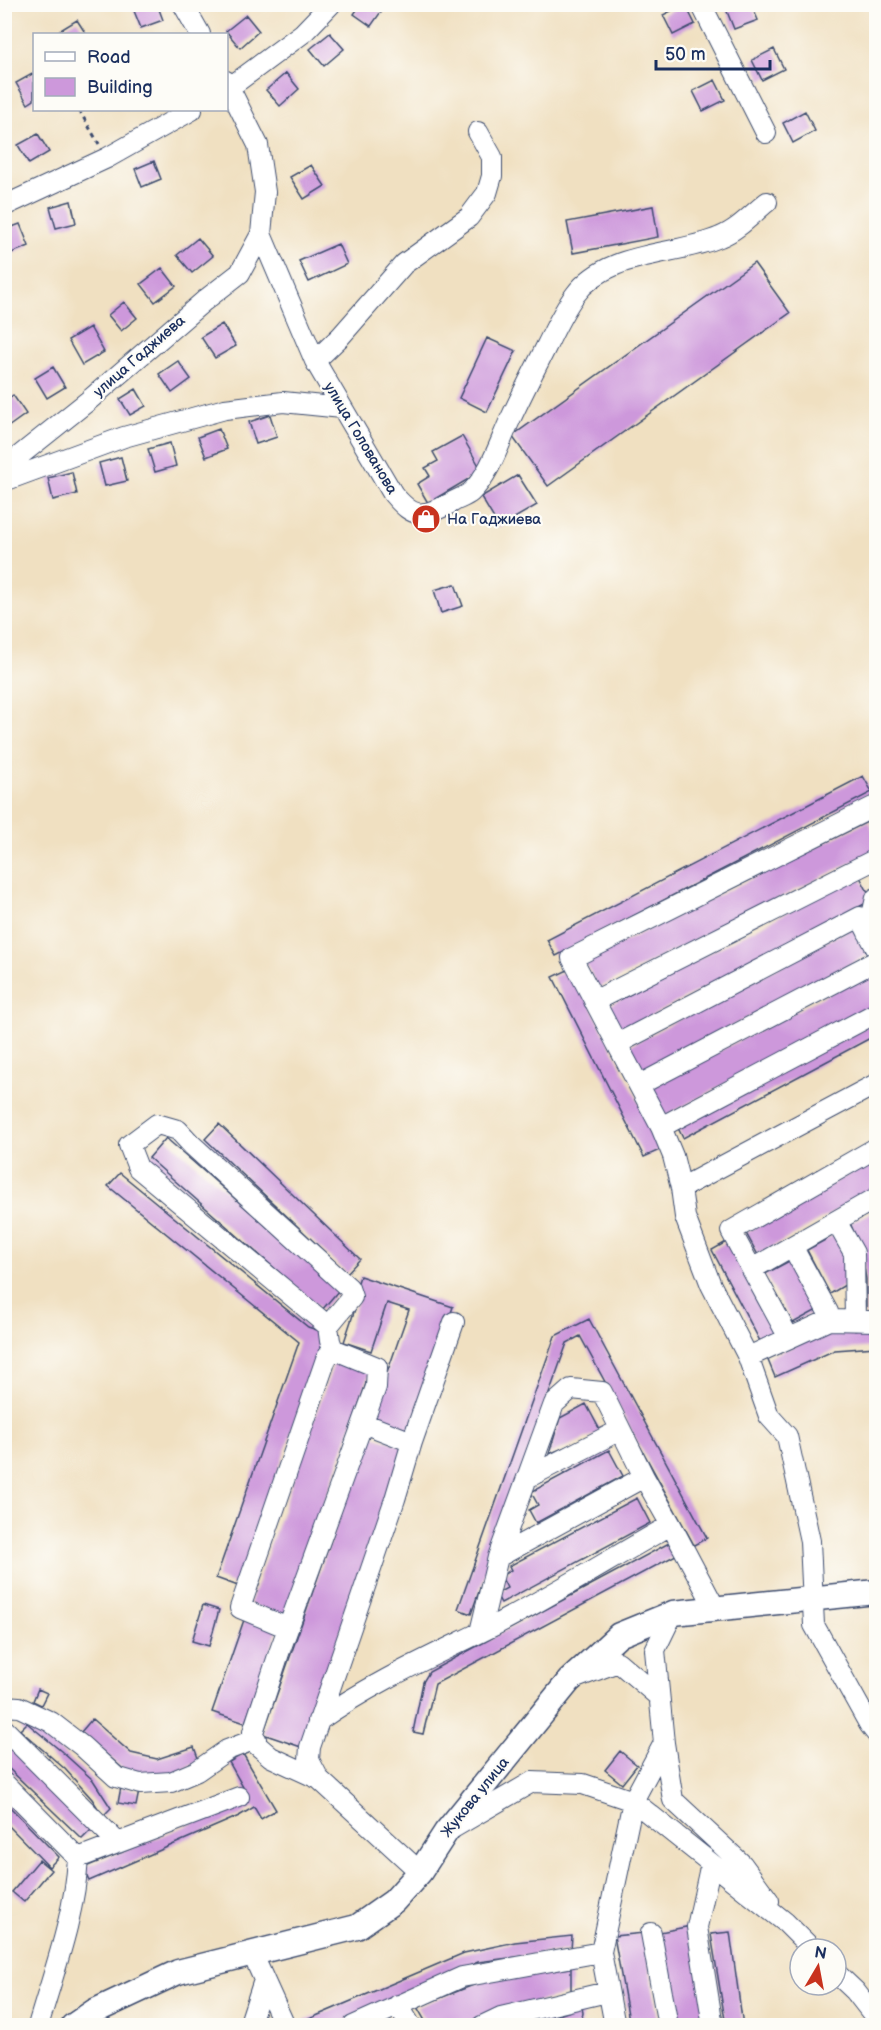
<svg xmlns="http://www.w3.org/2000/svg" width="881" height="2030" viewBox="0 0 881 2030" font-family="'Balsamiq Sans',sans-serif">
<rect width="100%" height="100%" fill="#fdfcf7"/>
<filter id="ink" filterUnits="userSpaceOnUse"><feTurbulence type="fractalNoise" baseFrequency=".0167" numOctaves="2"/><feDisplacementMap in="SourceGraphic" scale="12" xChannelSelector="R" yChannelSelector="G"/><feConvolveMatrix kernelMatrix="1 2 1 2 8 2 1 2 1" color-interpolation-filters="sRGB"/></filter>
<filter id="wash" filterUnits="userSpaceOnUse"><feTurbulence type="fractalNoise" baseFrequency=".008" numOctaves="4" result="noise"/><feDisplacementMap in="SourceGraphic" scale="24" xChannelSelector="R" yChannelSelector="G"/><feGaussianBlur stdDeviation="1.35" result="paint"/><feColorMatrix in="noise" values="0 0 0 0 0 0 0 0 0 0 0 0 0 0 0 0 0 1.4 0 .05"/><feComposite in="paint" operator="in"/></filter>
<g filter="url(#wash)">
<rect width="100%" height="100%" fill="#f0e0c1"/>
<g id="blocks">
<path fill="#cd98db" d="M136,4H157L163,20L141,28L132,6Z
M361,4H377L383,9L371,26L354,14Z
M685,4L695,24L673,35L663,15Z
M724,4H751L758,20L734,29Z
M246,15L259,31L240,48L226,31Z
M77,20L86,34H54Z
M330,33L344,49L324,66L310,49Z
M774,49L784,69L762,80L752,60Z
M34,73V100L28,104L16,83Z
M286,73L299,89L280,106L266,90Z
M715,80L725,100L703,111L693,91Z
M805,111L815,131L793,143L783,123Z
M38,134L49,152L29,164L18,145Z
M154,161L161,179L142,187L135,169Z
M311,165L325,186L304,199L290,177Z
M71,201L76,223L56,228L50,207Z
M653,206L658,237L573,253L567,222Z
M20,224L29,246L9,254L4,244V230Z
M198,238L213,256L192,273L177,255Z
M338,244L347,264L309,282L299,261Z
M754,263L790,313L548,486L512,436Z
M162,268L176,286L155,302L141,284Z
M124,302L137,318L121,331L108,315Z
M222,324L236,346L215,358L201,337Z
M90,327L104,352L82,365L68,340Z
M487,338L516,351L487,412L459,398Z
M178,361L191,379L172,393L159,374Z
M53,367L65,387L47,398L35,378Z
M136,389L146,406L130,415L120,399Z
M13,395L26,414L8,427L5,421V401Z
M270,415L277,437L256,444L249,422Z
M219,429L227,449L206,457L198,437Z
M462,436L482,471L428,503L417,484L430,476L425,468L438,461L433,452Z
M170,443L176,466L155,472L148,449Z
M121,457L127,481L105,486L99,463Z
M72,472L77,494L53,500L48,478Z
M518,475L537,505L499,527L481,497Z
M455,584L463,606L441,613L434,590Z
M863,776L872,792L556,956L547,940Z
M869,821L876,837V850L598,988L585,961Z
M859,875L872,900L620,1032L606,1007Z
M856,926L871,953L643,1073L629,1046Z
M572,968L662,1149L644,1157L553,977Z
M876,969V1005L664,1116L649,1088Z
M876,1021V1035L683,1138L678,1128Z
M219,1124L360,1259L347,1273L205,1139Z
M166,1138L339,1290L322,1310L149,1158Z
M876,1159V1188L758,1255L746,1233Z
M120,1173L308,1327L326,1333L238,1586L216,1578L299,1342L108,1186Z
M875,1211L876,1315H866V1279L861,1248L850,1223Z
M834,1235L847,1259L845,1285L830,1294L807,1250Z
M728,1241L776,1333L760,1341L712,1250Z
M791,1260L819,1309L793,1323L765,1274Z
M360,1276L453,1307L410,1432L371,1419L409,1310L387,1303L371,1351L344,1342L360,1294L355,1292Z
M589,1319L707,1538L694,1545L580,1336L567,1343L471,1614L458,1609L555,1336Z
M876,1327V1347L835,1350L775,1377L767,1358L832,1329Z
M335,1360L370,1372L285,1616L250,1604Z
M586,1404L601,1432L549,1454L560,1418Z
M368,1434L405,1447L301,1747L263,1734Z
M609,1450L623,1476L536,1523L529,1510L538,1505L531,1492Z
M637,1498L650,1523L501,1603L496,1594L507,1588L501,1576L511,1570L509,1566Z
M669,1543L676,1555L435,1684L423,1734L413,1732L423,1682L429,1672Z
M203,1605L219,1610L209,1646L192,1641Z
M245,1617L278,1628L245,1723L212,1712Z
M38,1689L47,1693L41,1705L33,1701Z
M92,1719L131,1753L157,1759L194,1747L199,1761L177,1773L149,1777L129,1774L81,1732Z
M27,1723L61,1751L93,1780L111,1808L103,1816L92,1799L65,1769L20,1730Z
M4,1742L93,1828L82,1839L4,1764Z
M620,1751L637,1765L622,1784L605,1770Z
M243,1754L276,1810L261,1819L254,1807L239,1816L89,1881L83,1868L228,1809L249,1798L229,1762Z
M121,1787L139,1791L136,1806L118,1803Z
M4,1801L59,1857L49,1867L4,1821Z
M39,1860L51,1870L24,1902L12,1892Z
M691,1926L708,2026H678L660,1932Z
M730,1932L743,2026H726L711,1934Z
M644,1933L659,2026H630L614,1936Z
M572,1936L571,1950L478,1962L333,2026H304L302,2022L464,1953L515,1942Z
M571,1968V1993L479,2018L458,2026H428L417,2007L489,1979Z
M582,2007L583,2013L580,2026H527Z"/>
</g>
</g>
<g filter="url(#ink)">
<use href="#blocks" fill-opacity="0" stroke="#3b4a6d" stroke-width="1.5"/>
<g fill="none" stroke-linecap="round" stroke-linejoin="round">
<g stroke="#3b4a6d" stroke-width="22">
<path id="minor" d="M183,4L200,34
M701,4L766,133
M226,81L258,145L265,192L261,234L315,361L393,494C415,520 422,517 451,503C457,499 465,497 471,492C490,474 499,444 510,420C521,396 534,371 546,347C555,329 563,311 575,295C608,250 673,257 720,237C738,230 752,214 767,202
M226,90L303,33L331,4
M4,206L107,158L192,110
M315,361L340,337L404,264L469,217L487,193L492,176V157L478,132
M4,468L88,401L204,301L240,273L261,234
M4,481L124,437L225,409L283,402L342,408
M868,933L876,898
M594,1001L876,859
M617,1044L572,958L873,807L876,812
M876,1084L681,1188L685,1217L711,1285L748,1357L769,1416L787,1436L810,1541L814,1625L869,1724L876,1733
M639,1085L876,961
M661,1127L876,1013
M681,1188L673,1156L661,1127L617,1044L860,917L876,948
M836,1221L854,1253L855,1321
M792,1246L828,1312L829,1320
M752,1269L876,1198
M328,1326L352,1297L349,1288L192,1145L178,1130L157,1124L129,1145L138,1168L328,1326L330,1341L333,1349L377,1367L376,1387L279,1653L253,1732L257,1745L271,1757L319,1779L420,1872
M789,1338L731,1231L876,1148
M748,1357L829,1320L876,1321
M412,1442L454,1322
M527,1478L620,1430
M498,1557L554,1404L571,1389L602,1392L644,1477
M673,1613L655,1650L664,1743L673,1800L742,1864L769,1901
M288,1628L240,1608L326,1359L333,1349
M480,1632L498,1557L644,1477L671,1525
M576,1678L618,1662L659,1697
M4,1706L19,1707L51,1722L82,1746L116,1777L140,1784L171,1782L197,1771L227,1750L256,1739
M318,1721C373,1682 435,1655 495,1625C555,1594 612,1558 671,1525L715,1608
M4,1729L118,1843
M319,1779L309,1760L310,1747L395,1499L412,1442L363,1423
M4,1783L78,1858
M453,1828L532,1782L583,1784L633,1801L785,1922L812,1949
M711,1863L697,1927L713,2026
M651,1933L668,2026
M252,1953L285,2026
M836,1973L855,1991L876,2018
M398,2005L411,2026
M38,2026C54,1971 75,1915 78,1858L239,1797
M249,2026L264,1980
M353,2026L462,1977L601,1952
M482,2026L501,2017L607,1992
M615,2026L601,1952L633,1801L664,1743"/>
</g>
<g stroke="#3b4a6d" stroke-width="27">
<path id="major" d="M73,2026L95,2011L178,1972L357,1927L394,1901L420,1872L446,1832L569,1681L619,1635L673,1613L876,1592"/>
</g>
<path stroke="#3b4a6d" stroke-width="3" stroke-dasharray="4.5 4.5" stroke-linecap="butt" d="M79,110L99,144"/>
<use href="#minor" stroke="#fff" stroke-width="20"/>
<use href="#major" stroke="#fff" stroke-width="24"/>
</g>
</g>
<defs>
<g id="shop-disc" transform="scale(1.5)"><circle r="9.5" fill="#c8321e" stroke="#fdfcf7"/><path d="M-5-2.5h2.3a2.7 3.5 0 0 1 5.4 0H5L5.5 6h-11ZM-1.5-2.5h3a1.5 2.3 0 0 0-3 0Z" fill="#fff"/></g>
</defs>
<g fill-rule="evenodd">
<use href="#shop-disc" x="426" y="519"/>
</g>
<g text-anchor="middle" stroke-width="4.5" stroke-linejoin="round" paint-order="stroke">
<g font-size="15" fill="#1b2f5e" stroke="#fdfcf7">
<text transform="translate(139 356) rotate(-41)" y="5">улица Гаджиева</text>
<text transform="translate(361 438) rotate(59)" y="5">улица Голованова</text>
<text transform="translate(475 1797) rotate(-51)" y="5">Жукова улица</text>
</g>
<g font-size="15" fill="#1b2f5e" stroke="#fdfcf7" text-anchor="start">
<text x="447" y="524">На Гаджиева</text>
</g>
</g>
<rect width="881" height="2030" fill="none" stroke="#fdfcf7" stroke-width="24"/>
<rect x="33" y="33" width="195" height="78" fill="#fdfcf7" stroke="#a3aaba" stroke-width="1.5"/>
<rect x="45" y="52" width="30" height="9" fill="#ffffff" stroke="#a3aaba" stroke-width="1.5"/>
<text x="87" y="63" font-size="18" fill="#1b2f5e">Road</text>
<rect x="45" y="78" width="30" height="18" fill="#cd98db" stroke="#a3aaba" stroke-width="1.5"/>
<text x="87" y="93" font-size="18" fill="#1b2f5e">Building</text>
<g transform="translate(818 1967) rotate(10)"><circle r="28" fill="#fdfcf7" stroke="#a3aaba" stroke-width="1.5"/>
<path d="M0-4.5L10 22L0 15L-10 22Z" fill="#c8321e"/>
<text y="-9" font-size="16" font-weight="bold" text-anchor="middle" fill="#1b2f5e">N</text>
</g>
<path d="M656 60v9h114v-9" fill="none" stroke="#1b2f5e" stroke-width="3"/>
<text x="665" y="60" font-size="18" fill="#1b2f5e" stroke="#fdfcf7" stroke-width="4.5" paint-order="stroke">50 m</text>
</svg>
